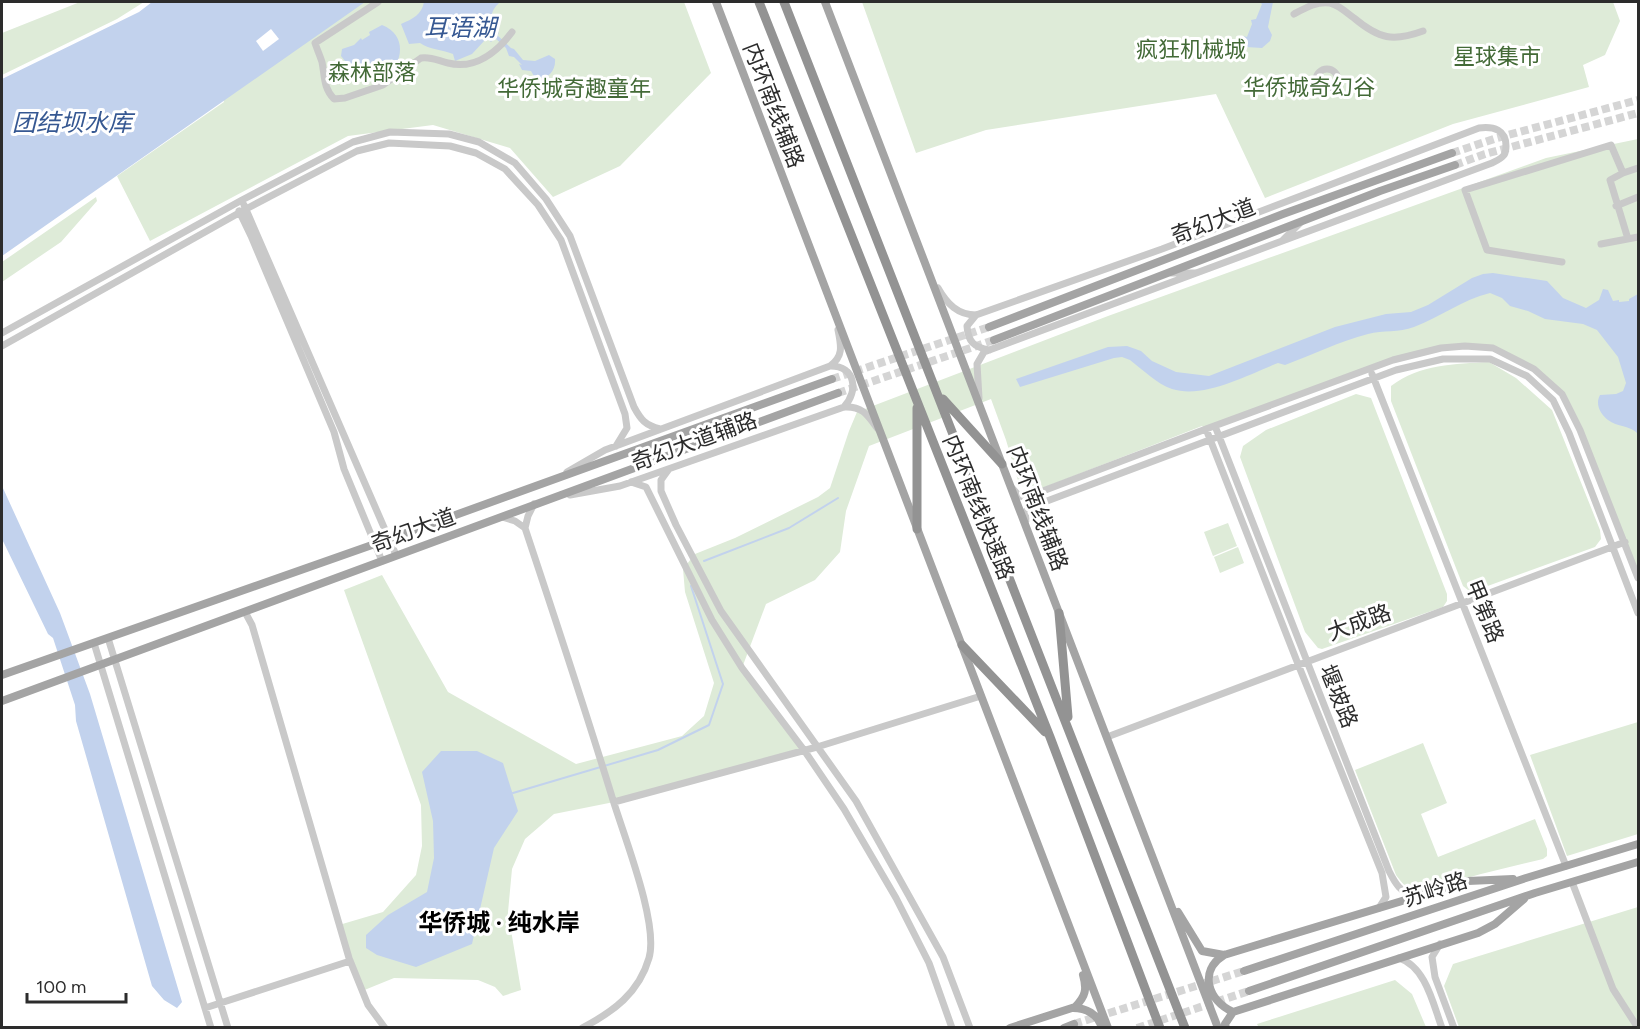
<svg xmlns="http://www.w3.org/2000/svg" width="1640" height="1029" viewBox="0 0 1640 1029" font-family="Figtree,'Noto Sans SC',sans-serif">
<rect width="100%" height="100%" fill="#fff"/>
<path fill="#deebd8" d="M80,2H144L117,19L2,75V33Z
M185,2H684L711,73L620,166L553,197L510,148L433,125L348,136L150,241L117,176L224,102Z
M862,2H1613L1620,21L1605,55L1583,65L1589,87L1453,124L1265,198L1216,94L986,130L916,153Z
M1638,139V578L1562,394L1534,369L1493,348L1465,346L1419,353L1206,429L1202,426L1035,491L1029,490L1019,484L1006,440L991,399L869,446L846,511L840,552L815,580L766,604L742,668L804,750L614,802L554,814L525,839L512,869L508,912L521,990L503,996L495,987L478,980L394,978L362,991L339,925L383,912L416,875L422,846L421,805L344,590L382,575L448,692L576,764L682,736L704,716L714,683L685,592L683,569L695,554L735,538L818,497L830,488L849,431L857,412L1108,316L1546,158Z
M96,197L97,201L61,242L2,282V262Z
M1489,362L1516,378L1552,410L1600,530L1601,539L1595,547L1474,591L1468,590L1463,586L1391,401V386C1420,364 1455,364 1489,362Z
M1356,394L1371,398L1447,594V601L1443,607L1322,649L1318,648L1305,632L1240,457L1243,446L1266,430Z
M1228,523L1237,546L1213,556L1204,532Z
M1238,547L1244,563L1220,573L1214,557Z
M1638,722V834L1567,856L1530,755Z
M1423,743L1447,803L1421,814L1438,857L1535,819L1547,849V856L1543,859L1481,874L1424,890C1410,893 1404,886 1396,875L1355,770Z
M1638,907V1027H1459L1444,986L1453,964Z
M1395,980L1412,994L1426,1027L1259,1028L1257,1024Z"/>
<path fill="#c2d2ed" d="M152,2H365L2,256V79L139,12Z
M424,2H500C489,12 489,21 499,33L497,35L511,48L514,49L523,60L535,61L549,55L555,59C556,71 548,80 535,78L531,71L522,70L519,64L522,65L514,57L509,56L506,48L495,38L491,42L488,39L485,40L472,54L455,61L453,54C441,49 430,50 420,43L409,44L401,24C413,19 422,14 424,2Z
M1259,2H1273L1268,27L1272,35L1270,41L1262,48L1246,47L1241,39L1243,36L1247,37L1252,24L1251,20L1256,19L1262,4Z
M382,25C410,36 402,68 381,81L372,78L362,80L345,63V61L341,56L342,49L354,45L361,38L362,40L370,35L369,32Z
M1493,273L1547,281L1563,298L1586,308L1599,300L1603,289L1608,290L1613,301L1619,300V302L1629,301V299L1638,294V434C1630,425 1617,427 1608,420C1600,414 1595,404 1600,395L1616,394L1623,391L1626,383L1618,357L1597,330L1583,324L1545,319L1528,311L1510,306L1502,298L1490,293C1462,300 1440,317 1414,327C1399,333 1383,330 1368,334C1340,341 1312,355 1285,365L1278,363C1247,375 1204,399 1172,389C1157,384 1142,369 1130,360L1122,357L1114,358L1020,387L1016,379L1108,347L1127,346L1141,351L1152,361L1176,372L1209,376L1335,327L1386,314L1411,312L1428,305L1472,278L1483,274Z
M2,486L60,613L90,694L182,1002L177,1008L164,1000L152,986L76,721L75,705L53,638L48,634L2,539Z
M441,751H477L503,763L518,811L494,848L472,944L416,967L377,955L366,948V935L388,915L427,892L434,858L433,821L422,772Z"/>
<path fill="#fff" d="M271,29L279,39L263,51L256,41Z"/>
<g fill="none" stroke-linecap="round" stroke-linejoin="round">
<path stroke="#c2d2ed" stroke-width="2" d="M704,561L789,528L838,498
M513,793L658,750L709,725L723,684L691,586"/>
<path stroke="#d5d5d5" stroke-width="8" stroke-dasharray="8 4" stroke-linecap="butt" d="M1452,153L1497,138L1638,100
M1455,165L1485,154L1638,113
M832,379L989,327
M838,393L994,340
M1074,1024L1244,971
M1137,1028L1249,991"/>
<path stroke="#c9c9c9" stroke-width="7" d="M378,2L315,43C317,49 320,56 322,62C325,77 323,87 334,99L345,98L383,85L421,58C430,56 439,61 448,63C475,70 497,52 512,32
M1294,14C1305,8 1317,1 1330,3C1339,5 1347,13 1354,18C1379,39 1393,42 1423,31
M1316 80a11 11 0 1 1 22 0a11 11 0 1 1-22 0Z
M1623,173L1610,180L1628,239
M244,205L396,555
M1616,206L1638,197
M239,211L251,236L334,432L344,469L382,561
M1283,240L1301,222
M1601,244L1638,237
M1562,262L1487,250L1465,190L1611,145L1623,173L1638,168
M1171,273H1195
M938,288C947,304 958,315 976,315L1162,249L1479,128C1494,126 1506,130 1506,146C1506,150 1506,152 1504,155C1501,159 1496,161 1492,163L984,352L977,364L979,398
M976,315L967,326C968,342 974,347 989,350
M2,333L242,200L353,142L390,132L449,134L479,142L515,163L546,199L570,236L634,407C641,420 645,425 660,429
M2,346L246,209L357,151L389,143L450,146L476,153L505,169L538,205L561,240L625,414L627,428L616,446
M831,366C855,366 859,391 844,407
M1372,374L1566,866
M1215,426L1389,871C1395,883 1401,894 1415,895
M1206,429L1298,664L1382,873L1386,897L1379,908
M669,469L661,480V491L676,525L721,611L856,801L943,957L970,1028
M567,472L605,450L830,366C844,356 841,345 838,330
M631,482L646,487L712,620L742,668L804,750L844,809L896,898L929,963L952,1028
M1013,489L1019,496L1027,497L1206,429L1393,360L1441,348L1465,346L1493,348L1534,369L1562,394L1580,430L1638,578
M570,495L620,486L844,407C862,406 867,414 877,428
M534,504L528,516L525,528C555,618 585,709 613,800C624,836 659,924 649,958C639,993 613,1012 582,1028
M502,517L515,521L525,528
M1026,520L1025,512L1031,507L1396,370L1443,359H1490L1527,376L1553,400L1569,433L1638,613
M245,612L252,625L349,958L368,1005L385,1028
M108,638L228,1028
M94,643L211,1028
M1107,737L1625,542
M614,802L817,747L981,696
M1572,882L1613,989L1638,1028
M1440,944L1432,957L1435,977L1454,1028
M1399,958C1426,967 1433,1004 1442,1028
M205,1008L350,961"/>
<path stroke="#a4a4a4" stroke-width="8" d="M716,2L1108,1028
M825,2L1218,1028
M989,327L1283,214L1452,153
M994,340L1380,191L1455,165
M2,675L389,539L832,379
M2,701L838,393
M1178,912L1202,951L1224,955L1468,881L1513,879
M1224,955C1198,971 1208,1001 1233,1012
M1244,971L1526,878L1638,844
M1249,991L1535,893L1638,862
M1073,1008C1086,1008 1098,1014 1102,1028
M1010,1028L1075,1007C1086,996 1087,989 1083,975
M1064,1028L1074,1024
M1226,1028L1225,1024L1233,1012L1478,933L1495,924L1524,899"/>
<path stroke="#939393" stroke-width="9" d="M759,2L1050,737L1160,1028
M784,2L1185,1028
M943,399L1002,464
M917,408V529
M1059,613L1068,717
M962,645L1045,732"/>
</g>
<g text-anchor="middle" stroke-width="6" stroke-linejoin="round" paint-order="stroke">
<g font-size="22" fill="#436a37" stroke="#fff">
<text x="1191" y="57">疯狂机械城</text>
<text x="1497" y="64">星球集市</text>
<text x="372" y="80">森林部落</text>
<text x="1309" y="95">华侨城奇幻谷</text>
<text x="574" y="96">华侨城奇趣童年</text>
</g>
<g font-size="22" fill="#2c2c2c" stroke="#fff">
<text transform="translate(774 105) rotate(69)" y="8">内环南线辅路</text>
<text transform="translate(1213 221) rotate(-21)" y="8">奇幻大道</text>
<text transform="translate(694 441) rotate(-20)" y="8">奇幻大道辅路</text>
<text transform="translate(979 507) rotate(68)" y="8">内环南线快速路</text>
<text transform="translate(1038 508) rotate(69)" y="8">内环南线辅路</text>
<text transform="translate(413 530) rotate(-20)" y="8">奇幻大道</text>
<text transform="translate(1485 611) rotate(68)" y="8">甲第路</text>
<text transform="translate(1359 622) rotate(-20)" y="8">大成路</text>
<text transform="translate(1339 696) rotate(68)" y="8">堰坡路</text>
<text transform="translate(1435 889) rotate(-18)" y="8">苏岭路</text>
</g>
<g font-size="24" font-style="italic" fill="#365892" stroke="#fff">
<text x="460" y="36">耳语湖</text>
<text x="72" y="131">团结坝水库</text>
</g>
<g font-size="24" font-weight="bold" fill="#000" stroke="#fff">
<text x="499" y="931">华侨城 · 纯水岸</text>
</g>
</g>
<rect width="1640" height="1029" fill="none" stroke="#2c2c2c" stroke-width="6"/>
<path d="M27 993v9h99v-9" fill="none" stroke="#2c2c2c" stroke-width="3"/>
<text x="36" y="993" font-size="18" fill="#2c2c2c" stroke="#ffffff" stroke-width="4.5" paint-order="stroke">100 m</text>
</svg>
